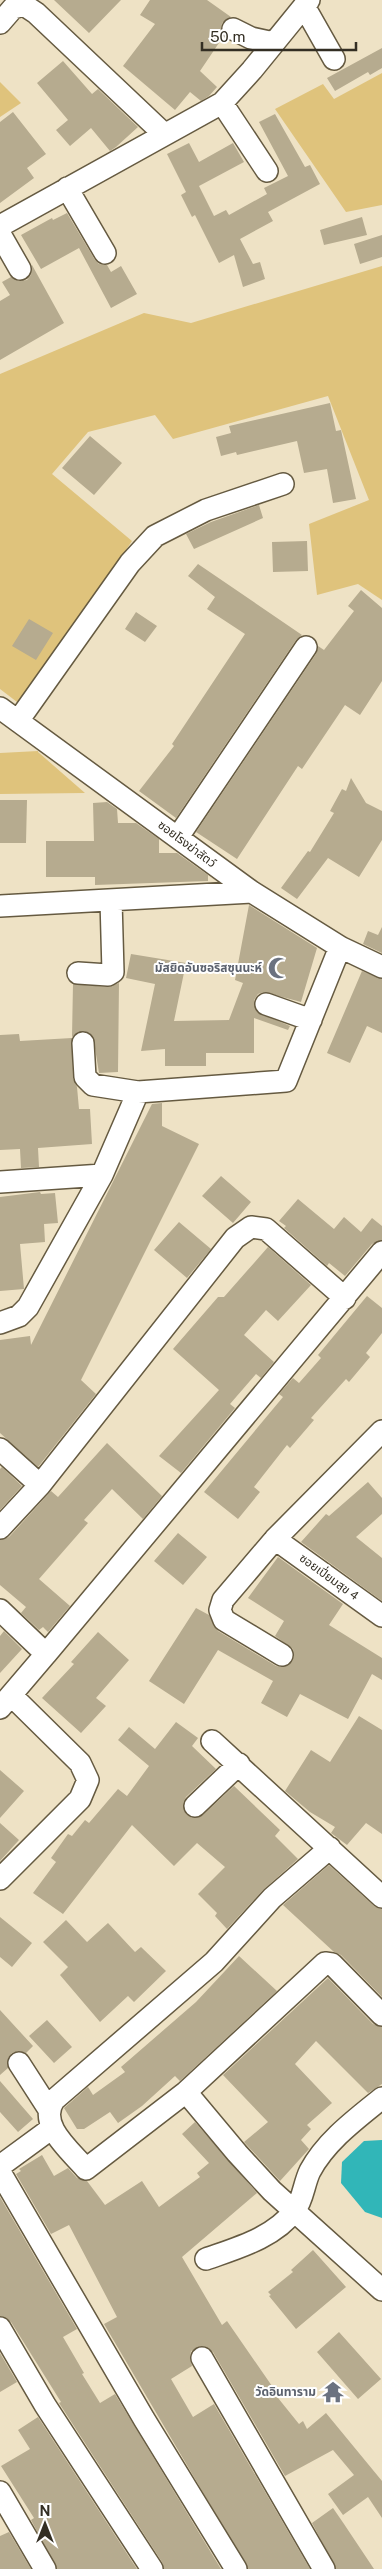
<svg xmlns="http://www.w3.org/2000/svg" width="382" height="2569" viewBox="0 0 382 2569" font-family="'Public Sans','Noto Sans Thai',sans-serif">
<rect width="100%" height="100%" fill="#eee2c5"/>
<path fill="#dfc37c" d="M382,73V205L346,212L275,109L323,84L334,99Z
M0,82L21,103L0,117Z
M382,266V600L358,584L317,595L309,524L369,500L328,396L173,439L155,415L88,432L52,474L132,541L21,705L0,689V374L144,313L191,323Z
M38,751V752L85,793L0,794V753Z"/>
<path fill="#31b6b8" d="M382,2140V2218L365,2212L341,2183L342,2162L364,2141Z"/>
<path fill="#b6ab8f" d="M54,0H121L89,33Z
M150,0H207L231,17L222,23L221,30L223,37L200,71L217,87L209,96L201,101L190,92L175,110L123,66L155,24L140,15Z
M382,48V68L370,75L368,72L335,91L327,78Z
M63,61L92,94L98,89L138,127L116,147L110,151L91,128L70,146L56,130L68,120L37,83Z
M13,112L46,154L27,168L34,178L0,203V122Z
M275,114L305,167L310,165L320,184L268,212L273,221L240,239L253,264L260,262L265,279L243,287L234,255L219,263L195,215L192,217L181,195L186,192L167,154L189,143L199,162L233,143L244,162L199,186L214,216L226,210L229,215L267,194L264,188L288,176L259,122Z
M67,213L95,260L99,264L107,265L111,272L121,266L137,294L111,308L79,248L41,269L21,235L52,218L53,220Z
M362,217L367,235L324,245L320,230Z
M382,235V257L360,264L354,244Z
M32,265L64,323L0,360V301L10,295L2,282L11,277L19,281L27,280L31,275Z
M330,403L336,431L341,430L356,499L333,503L327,469L304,473L297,441L237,455L236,452L221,456L216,437L231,433L229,426Z
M90,436L122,463L94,495L62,468Z
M259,505L263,518L194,549L186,534L211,522Z
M307,541L308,571L273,572L272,542Z
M198,564L302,635L296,640L176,818L139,791L174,746L172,744L245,634L207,609L215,597L188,576Z
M361,590L382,608V681L360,715L345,705L302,769L298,766L237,859L196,832L316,654L318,646L324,650L354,611L348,606Z
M136,612L157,626L145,642L125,629Z
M29,619L53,633L36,660L12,646Z
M351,778L366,803L382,811V840L359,877L328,858L297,899L281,888L308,851L310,852L334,813L330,811L342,789L346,791Z
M0,800H27L26,843H0Z
M107,802L117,809L118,823H136L159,839V853H177L208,875V881L95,885V877H46V841H94L93,803Z
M249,905L317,948L301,1002L264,992L258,994L254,1000L257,1012L290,1026L288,1030L254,1018V1053H206V1066H165V1049L141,1051L155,984L126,978L131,954L186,963L174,1021L229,1020L243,983L235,980Z
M382,927V953L363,944L368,931L378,935Z
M362,971L382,979V1033L367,1026L350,1063L327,1053Z
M119,983L118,1072L99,1073L93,1036L83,1031L72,1037L73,984L107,987Z
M19,1034L20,1041L72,1038L73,1078L77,1087L79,1109H90L92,1144L38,1148L39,1167L21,1168L20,1149L0,1150V1035Z
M162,1103V1126L199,1144L81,1380L96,1394L38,1467L0,1433V1340L30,1336L31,1345L152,1104Z
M221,1176L251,1202L233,1223L202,1196Z
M40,1192L41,1194L55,1193L58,1223L44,1224L45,1242L20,1244L24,1289L0,1291V1197Z
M298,1199L334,1229L344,1217L361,1232L372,1218L382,1226V1240L372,1244L345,1276L329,1263L327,1266L284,1228L286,1226L279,1221Z
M179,1222L211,1249L187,1278L154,1250Z
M268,1247L311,1285L278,1321L266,1310L244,1335L274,1362L261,1378L256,1374L230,1404L235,1408L181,1473L159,1456L219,1390L173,1349L218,1297H224Z
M367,1296L382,1308V1333L366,1353L370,1357L349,1382L346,1379L311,1418L314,1420L290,1448L287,1445L254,1487L260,1492L238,1519L204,1492L283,1397L279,1394L293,1378L299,1383L321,1358L318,1355Z
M107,1443L162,1496L143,1519L112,1489L84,1520L88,1523L39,1579L70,1606L48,1632L43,1627L39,1630L21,1613L26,1607L0,1585V1540L9,1537L51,1491L58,1497Z
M2,1467L22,1486L0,1510V1469Z
M368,1482L382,1498V1514L356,1537L382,1558V1601L301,1542L326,1514L329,1516Z
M178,1533L207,1557L183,1585L154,1561Z
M278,1557L343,1604L329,1625L382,1658V1680L372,1674L348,1719L300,1694L287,1717L261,1703L273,1681L218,1650L184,1704L149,1681L196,1608L209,1615L218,1631L276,1666L282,1667L292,1662L294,1656L293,1649L275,1636L284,1621L248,1598Z
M4,1631L22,1649L0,1673V1636Z
M98,1632L129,1660L96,1698L106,1706L81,1733L42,1698L74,1664L71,1662Z
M359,1716L382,1730V1834L366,1823L347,1845L331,1833L335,1827L310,1812L285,1791L311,1750L330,1762Z
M176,1722L198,1738L192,1746L216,1769L186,1797L183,1803L186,1814L192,1818L203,1815L234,1786L280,1830L275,1836L298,1859L263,1890L227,1929L215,1916L217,1913L198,1894L225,1867L197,1843L174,1866L132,1825L63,1914L33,1893L56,1862L51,1858L68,1834L72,1836L85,1820L89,1823L118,1789L127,1796L149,1766L118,1740L129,1727L155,1749Z
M0,1770L24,1791L0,1818Z
M0,1823L19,1840L0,1861Z
M329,1865L374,1906L382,1909V1997L341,1955L334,1952L283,1905Z
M0,1917L32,1943L12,1967L0,1957Z
M66,1920L87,1942L108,1923L135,1952L141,1947L166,1971L134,2002L128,1996L100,2022L60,1975L68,1967L43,1942Z
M239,1956L277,1991L180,2081L175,2076L142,2106L118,2123L110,2112L84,2129H77L64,2108L88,2087L93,2095L125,2072L121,2067L196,2002Z
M328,1978L373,2024L382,2027V2084L368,2093L316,2041L295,2064L332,2103L307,2125L311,2129L301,2140L309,2149L280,2181L244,2142L268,2122L223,2075Z
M0,2010L33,2046L26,2053L19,2051L12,2053L8,2058V2068L0,2075Z
M47,2020L72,2047L54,2063L29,2036Z
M0,2081L33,2119L18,2132L0,2112Z
M195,2122L257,2193L182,2257L222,2325L227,2321L272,2386L270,2388L299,2424L303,2421L307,2429L326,2413L382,2481V2518L368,2497L343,2515L328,2494L354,2475L333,2450L285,2476L213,2352L202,2346L191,2351L190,2358L192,2366L171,2379L193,2417L214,2404L310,2569H248L104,2324L117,2317L69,2225L51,2234L16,2174L21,2171L19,2169L42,2155L54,2176L68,2168L77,2178L87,2181L105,2205L142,2181L159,2207L200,2177L197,2173L209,2163L182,2134Z
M0,2197L77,2329L63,2337L84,2373L82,2374L100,2403L115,2394L221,2569H164L162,2562L59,2403L61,2402L11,2322L0,2316Z
M313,2250L346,2287L296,2329L269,2296L271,2295L268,2292L293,2272L291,2270Z
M339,2332L381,2379L358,2399L317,2352Z
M0,2353L17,2382L0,2392Z
M38,2417L137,2569H57L31,2520L34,2518L1,2466L30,2449L18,2430Z
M333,2508L344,2524L374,2569H336L312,2523Z
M9,2532L31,2569H0V2536Z"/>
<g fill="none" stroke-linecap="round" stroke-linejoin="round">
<g stroke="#655a41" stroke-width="24">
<path id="minor" d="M304,6L334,59
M0,23L13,8L24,5L36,13L164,134
M233,29L251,38L274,43
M222,103L267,171
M67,188L105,253
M0,226L222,103L252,70L309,0
M0,234L20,269
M0,708L252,892L340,947L382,967
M18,721L130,563L155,536L206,510L283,484
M178,837L306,647
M0,906L252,892
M78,973L108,975L113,972L111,900
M266,1004L311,1020
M83,1043L85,1077L93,1085L138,1092
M0,1182L102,1175
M0,1323L19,1316L28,1307L102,1175L138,1092L286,1081L340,947
M0,1449L40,1485
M0,1528L40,1485L235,1238L251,1227L266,1229L345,1298
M275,1539L382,1616
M0,1610L46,1654L0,1708
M46,1654L382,1252
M282,1655L224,1620L220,1610L223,1600L275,1539L382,1431
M212,1741L382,1897
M195,1806L239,1764
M330,1848L272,1898L214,1962L54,2100C37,2125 71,2151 86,2169L186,2092L325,1963L332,1964L382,2015
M0,1879L80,1799L88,1780L80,1763L11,1695
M19,2063L48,2108
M186,2092L237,2153L272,2191L382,2290
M0,2166L52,2128
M0,2172L144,2419L236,2569
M206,2259C237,2248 274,2238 295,2210C303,2200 304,2183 310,2171C326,2141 356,2119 382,2098
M0,2328L45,2405L152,2569
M202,2358L324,2569
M0,2492L45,2569"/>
</g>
<use href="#minor" stroke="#fff" stroke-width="21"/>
</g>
<defs>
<g id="mosque-bare" transform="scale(1.725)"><path d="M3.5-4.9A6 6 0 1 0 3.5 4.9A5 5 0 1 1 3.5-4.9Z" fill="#6b7280" stroke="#fff" stroke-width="2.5" paint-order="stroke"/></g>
<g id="temple-bare" transform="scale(1.725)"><path d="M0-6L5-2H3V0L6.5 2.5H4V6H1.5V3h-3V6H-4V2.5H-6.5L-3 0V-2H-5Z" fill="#6b7280" stroke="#fff" stroke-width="2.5" paint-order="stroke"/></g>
</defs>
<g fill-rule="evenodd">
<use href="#mosque-bare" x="279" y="968"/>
<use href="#temple-bare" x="333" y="2392"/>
</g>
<g text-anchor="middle" stroke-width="4" stroke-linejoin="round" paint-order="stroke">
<g font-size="12" fill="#332e23" stroke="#fff">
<text transform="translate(187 844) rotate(37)" y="4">ซอยโรงฆ่าสัตว์</text>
<text transform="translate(329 1577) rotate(36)" y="4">ซอยเปี่ยมสุข 4</text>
</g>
<g font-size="12" font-weight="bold" fill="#5b616d" stroke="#fff" text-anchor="end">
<text x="262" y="972">มัสยิดอันซอริสซุนนะห์</text>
<text x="316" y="2396">วัดอินทาราม</text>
</g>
</g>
<g transform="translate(45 2524)" stroke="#ffffff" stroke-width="4" paint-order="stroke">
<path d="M0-4L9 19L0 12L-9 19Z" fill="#332e23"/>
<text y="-8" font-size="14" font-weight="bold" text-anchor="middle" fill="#332e23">N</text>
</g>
<path d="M202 42v8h154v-8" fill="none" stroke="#332e23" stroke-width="2.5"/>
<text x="210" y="42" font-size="15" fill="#332e23" stroke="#ffffff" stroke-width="4" paint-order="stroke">50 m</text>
</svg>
